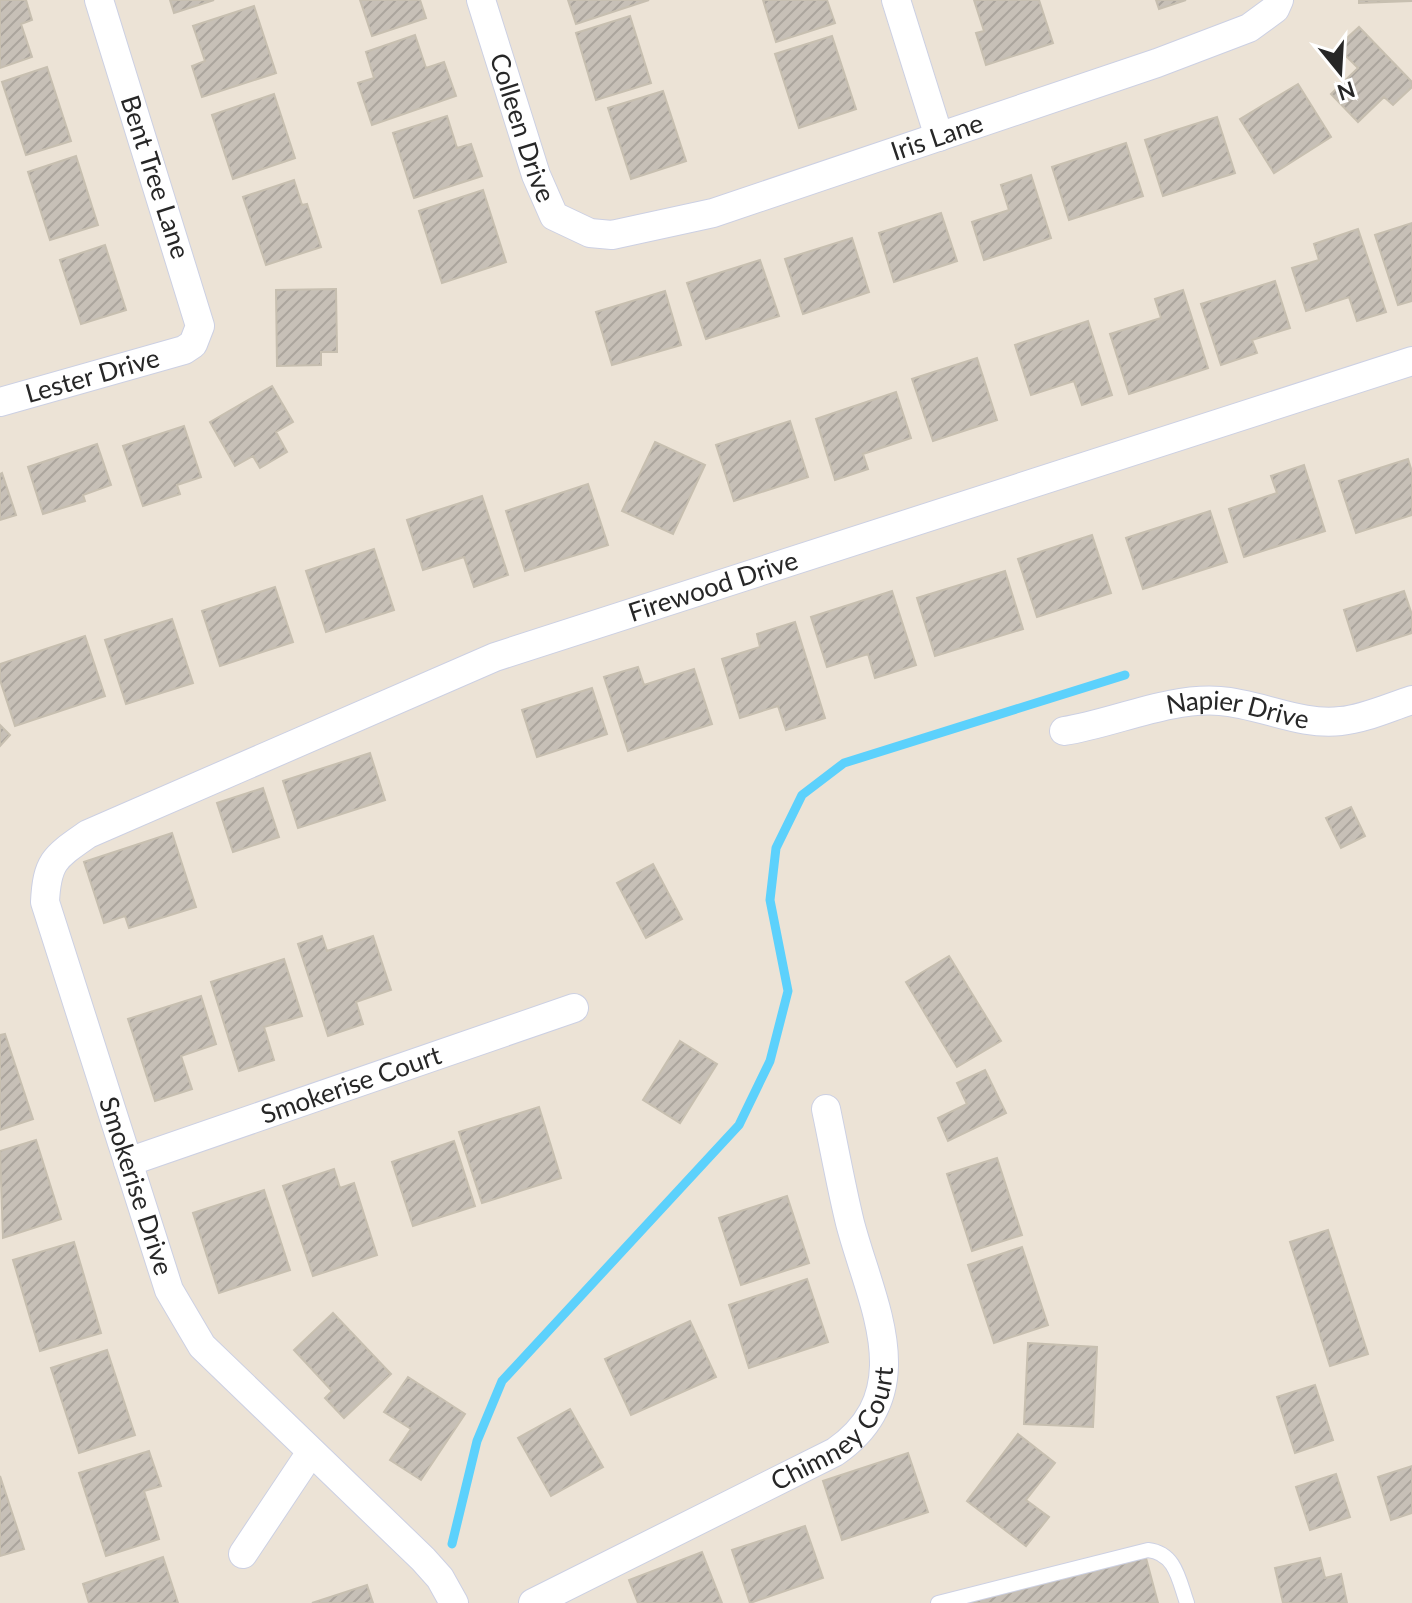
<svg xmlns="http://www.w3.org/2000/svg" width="1412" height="1603" viewBox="0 0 1412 1603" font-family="Lato,sans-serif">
<defs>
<pattern id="building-hatch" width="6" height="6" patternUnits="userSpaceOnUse" patternTransform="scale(2)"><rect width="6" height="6" fill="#c7c0b7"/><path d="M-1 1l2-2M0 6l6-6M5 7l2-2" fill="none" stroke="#aba59d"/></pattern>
</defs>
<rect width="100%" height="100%" fill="#ece3d6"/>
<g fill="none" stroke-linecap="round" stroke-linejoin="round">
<path stroke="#5cd1fc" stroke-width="9" d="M452,1544L477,1441L502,1381L739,1125L770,1061L788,991L770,900L776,848L802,795L844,763L1125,675"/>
</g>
<path fill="url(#building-hatch)" stroke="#c7bfb0" stroke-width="2" d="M0,0H26L32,20L21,24L32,57L0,68Z
M170,0H214L174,13Z
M360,0H420L426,18L372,36Z
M568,0H649L576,24Z
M763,0H827L835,23L776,42Z
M974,0H1039L1053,43L986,65L976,33L984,31Z
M1156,0H1186L1159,9Z
M1359,0H1412V1L1359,3Z
M254,6L276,73L202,97L192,66L205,61L193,26Z
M630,16L651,83L596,100L576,33Z
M1359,27L1412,82V87L1393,105L1384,97L1358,122L1331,94L1358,68L1337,47Z
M415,35L426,68L444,62L456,96L372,125L358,83L374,78L366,52Z
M832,36L856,109L799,128L775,54Z
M47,67L71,141L26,155L2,82Z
M1298,84L1331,137L1274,173L1240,119Z
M663,91L686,161L631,179L608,108Z
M274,94L295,158L233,179L212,115Z
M447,116L457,148L471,144L482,176L414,198L393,133Z
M1217,117L1235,173L1163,196L1145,140Z
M1126,143L1143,196L1069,220L1052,167Z
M76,156L98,225L50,240L28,172Z
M1031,175L1051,238L984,260L972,222L1009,210L1001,185Z
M294,180L302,205L307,204L321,247L266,265L243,197Z
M483,190L506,262L442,283L419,211Z
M941,213L957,261L894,282L879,233Z
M1412,223V301L1398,305L1375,235Z
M1358,229L1386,312L1357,321L1349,297L1306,311L1292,268L1319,260L1314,244Z
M852,238L869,292L803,314L785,259Z
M105,245L126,310L81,324L60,260Z
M760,260L779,316L706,339L687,283Z
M1275,281L1290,328L1252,340L1257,353L1221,365L1201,304Z
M336,289L337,352H321V365L277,366L276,290Z
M1183,290L1208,368L1129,394L1110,334L1161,318L1155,299Z
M665,291L681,345L612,365L596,312Z
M1088,321L1112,395L1082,405L1074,381L1031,395L1015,345Z
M977,358L997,420L933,441L912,379Z
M272,386L293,422L276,432L287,452L260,468L253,456L235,466L210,422Z
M896,392L911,438L863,454L868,469L835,480L816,419Z
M790,421L808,477L734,501L716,445Z
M184,426L201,477L177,485L180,494L143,506L123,446Z
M655,442L705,465L673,534L622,511Z
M97,444L111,485L83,495L85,501L43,514L28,467Z
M1408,459L1412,472V515L1356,533L1339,481Z
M1304,465L1325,531L1244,557L1229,509L1277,493L1271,476Z
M2,473L16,515L0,520V474Z
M588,484L608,545L525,571L506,511Z
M482,496L508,575L474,587L464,557L423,570L407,520Z
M1210,511L1227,562L1143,589L1126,538Z
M1092,535L1111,593L1037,617L1018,559Z
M374,549L394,610L326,632L306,571Z
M1005,571L1023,629L935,656L917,598Z
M275,587L293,642L220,666L202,611Z
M892,591L916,665L875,678L868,654L827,667L811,617Z
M1404,591L1412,615V633L1357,651L1344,610Z
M172,619L193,683L126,704L105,640Z
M795,622L825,718L786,730L778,706L740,718L722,659L760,647L757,634Z
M85,636L105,696L15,726L0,680V664Z
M638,667L644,685L694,669L712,724L628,751L604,677Z
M592,688L607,734L537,757L522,710Z
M0,725L10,735L0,746Z
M370,753L385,800L298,828L283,781Z
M263,788L279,837L233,852L217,803Z
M1351,807L1365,836L1341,848L1326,818Z
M172,833L196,907L129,928L125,916L104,923L84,862Z
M653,864L682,919L646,938L617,883Z
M322,936L327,951L373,936L391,990L356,1002L363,1024L328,1036L298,944Z
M949,956L1001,1041L957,1067L906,982Z
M284,959L302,1016L264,1027L274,1060L239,1071L211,982Z
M201,996L216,1044L181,1056L192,1089L155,1101L128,1019Z
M5,1034L33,1119L0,1130V1035Z
M680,1041L717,1064L680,1123L643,1100Z
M985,1070L1006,1113L948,1141L938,1118L967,1104L957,1083Z
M539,1107L561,1178L482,1203L459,1132Z
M36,1140L61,1219L3,1238L0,1151Z
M454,1141L475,1206L413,1226L392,1162Z
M997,1158L1022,1235L972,1251L947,1174Z
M334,1169L340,1188L354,1183L377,1255L313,1276L283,1186Z
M264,1190L290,1270L219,1293L193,1213Z
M787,1196L809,1263L741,1285L719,1218Z
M1328,1230L1368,1354L1330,1366L1290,1242Z
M74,1242L101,1333L40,1351L13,1260Z
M1022,1247L1048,1325L994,1343L968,1265Z
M807,1279L828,1342L749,1368L729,1305Z
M333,1313L391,1374L344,1418L325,1398L332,1391L294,1350Z
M690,1321L716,1377L631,1415L605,1359Z
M1028,1343L1097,1347L1093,1427L1024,1424Z
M107,1350L135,1435L79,1453L51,1368Z
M408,1377L465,1414L421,1480L390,1460L411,1429L384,1412Z
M1315,1385L1333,1440L1295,1453L1277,1397Z
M570,1409L603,1467L551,1496L518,1438Z
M1018,1434L1055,1463L1026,1500L1049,1517L1026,1546L967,1501Z
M149,1451L161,1486L144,1491L159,1539L106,1556L79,1473Z
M908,1453L928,1512L842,1540L823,1481Z
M1412,1466V1513L1391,1520L1378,1477Z
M1336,1474L1350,1517L1310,1530L1296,1487Z
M0,1476L24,1549L0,1556Z
M805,1526L823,1578L750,1603L732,1550Z
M702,1552L722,1603H638L629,1580Z
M163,1557L178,1603H89L83,1584Z
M1146,1558L1158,1603H968Z
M1320,1558L1325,1578L1341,1574L1347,1603H1283L1275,1568Z
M367,1585L373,1603H312Z"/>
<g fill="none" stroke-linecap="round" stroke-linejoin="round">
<g stroke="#ccd0e3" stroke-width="16">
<path id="lane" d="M938,1603L1148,1550C1176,1553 1179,1581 1187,1603"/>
</g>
<g stroke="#ccd0e3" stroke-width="30">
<g id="street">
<path id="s1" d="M481,0L536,175L554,216L590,233L612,235L713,213L1157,63L1249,28L1275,9L1279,0"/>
<path d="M896,0L939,137"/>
<path id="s2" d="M0,402L184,350L193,344L200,326L99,0"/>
<path id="s3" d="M1064,731C1115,723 1168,697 1220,701C1261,704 1300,726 1341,721C1364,719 1390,707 1412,700"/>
<path id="s4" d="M128,1162L574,1008"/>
<path d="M243,1554L311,1452"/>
<path id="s5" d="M454,1603L440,1578L423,1559L202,1346L169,1290L45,902C47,861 55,857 88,834L495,657L1412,361"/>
<path id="s6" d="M533,1603L835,1452C922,1392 871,1303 850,1223C841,1186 834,1147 826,1109"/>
</g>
</g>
<use href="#lane" stroke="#fff" stroke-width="14"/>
<use href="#street" stroke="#fff" stroke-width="28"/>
</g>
<g text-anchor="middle" stroke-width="6" stroke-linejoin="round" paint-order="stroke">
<g font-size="26" fill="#272727" stroke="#fff">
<text dy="9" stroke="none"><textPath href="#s1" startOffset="134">Colleen Drive</textPath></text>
<text dy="9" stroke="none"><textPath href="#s1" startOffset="630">Iris Lane</textPath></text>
<text transform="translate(155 177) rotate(72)" y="9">Bent Tree Lane</text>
<text dy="9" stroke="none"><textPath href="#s2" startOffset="96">Lester Drive</textPath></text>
<text dy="9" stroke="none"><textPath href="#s5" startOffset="1592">Firewood Drive</textPath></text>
<text dy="9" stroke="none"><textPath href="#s3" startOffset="178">Napier Drive</textPath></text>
<text dy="9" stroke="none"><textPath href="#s4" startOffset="236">Smokerise Court</textPath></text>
<text transform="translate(136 1186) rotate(72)" y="9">Smokerise Drive</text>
<text dy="9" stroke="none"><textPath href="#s6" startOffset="354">Chimney Court</textPath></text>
</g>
</g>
<g transform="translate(1340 72) rotate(162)" stroke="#ffffff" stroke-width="6" paint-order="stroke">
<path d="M0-6L14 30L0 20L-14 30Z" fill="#272727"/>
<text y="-12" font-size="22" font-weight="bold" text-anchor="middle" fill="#272727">N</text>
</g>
</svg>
